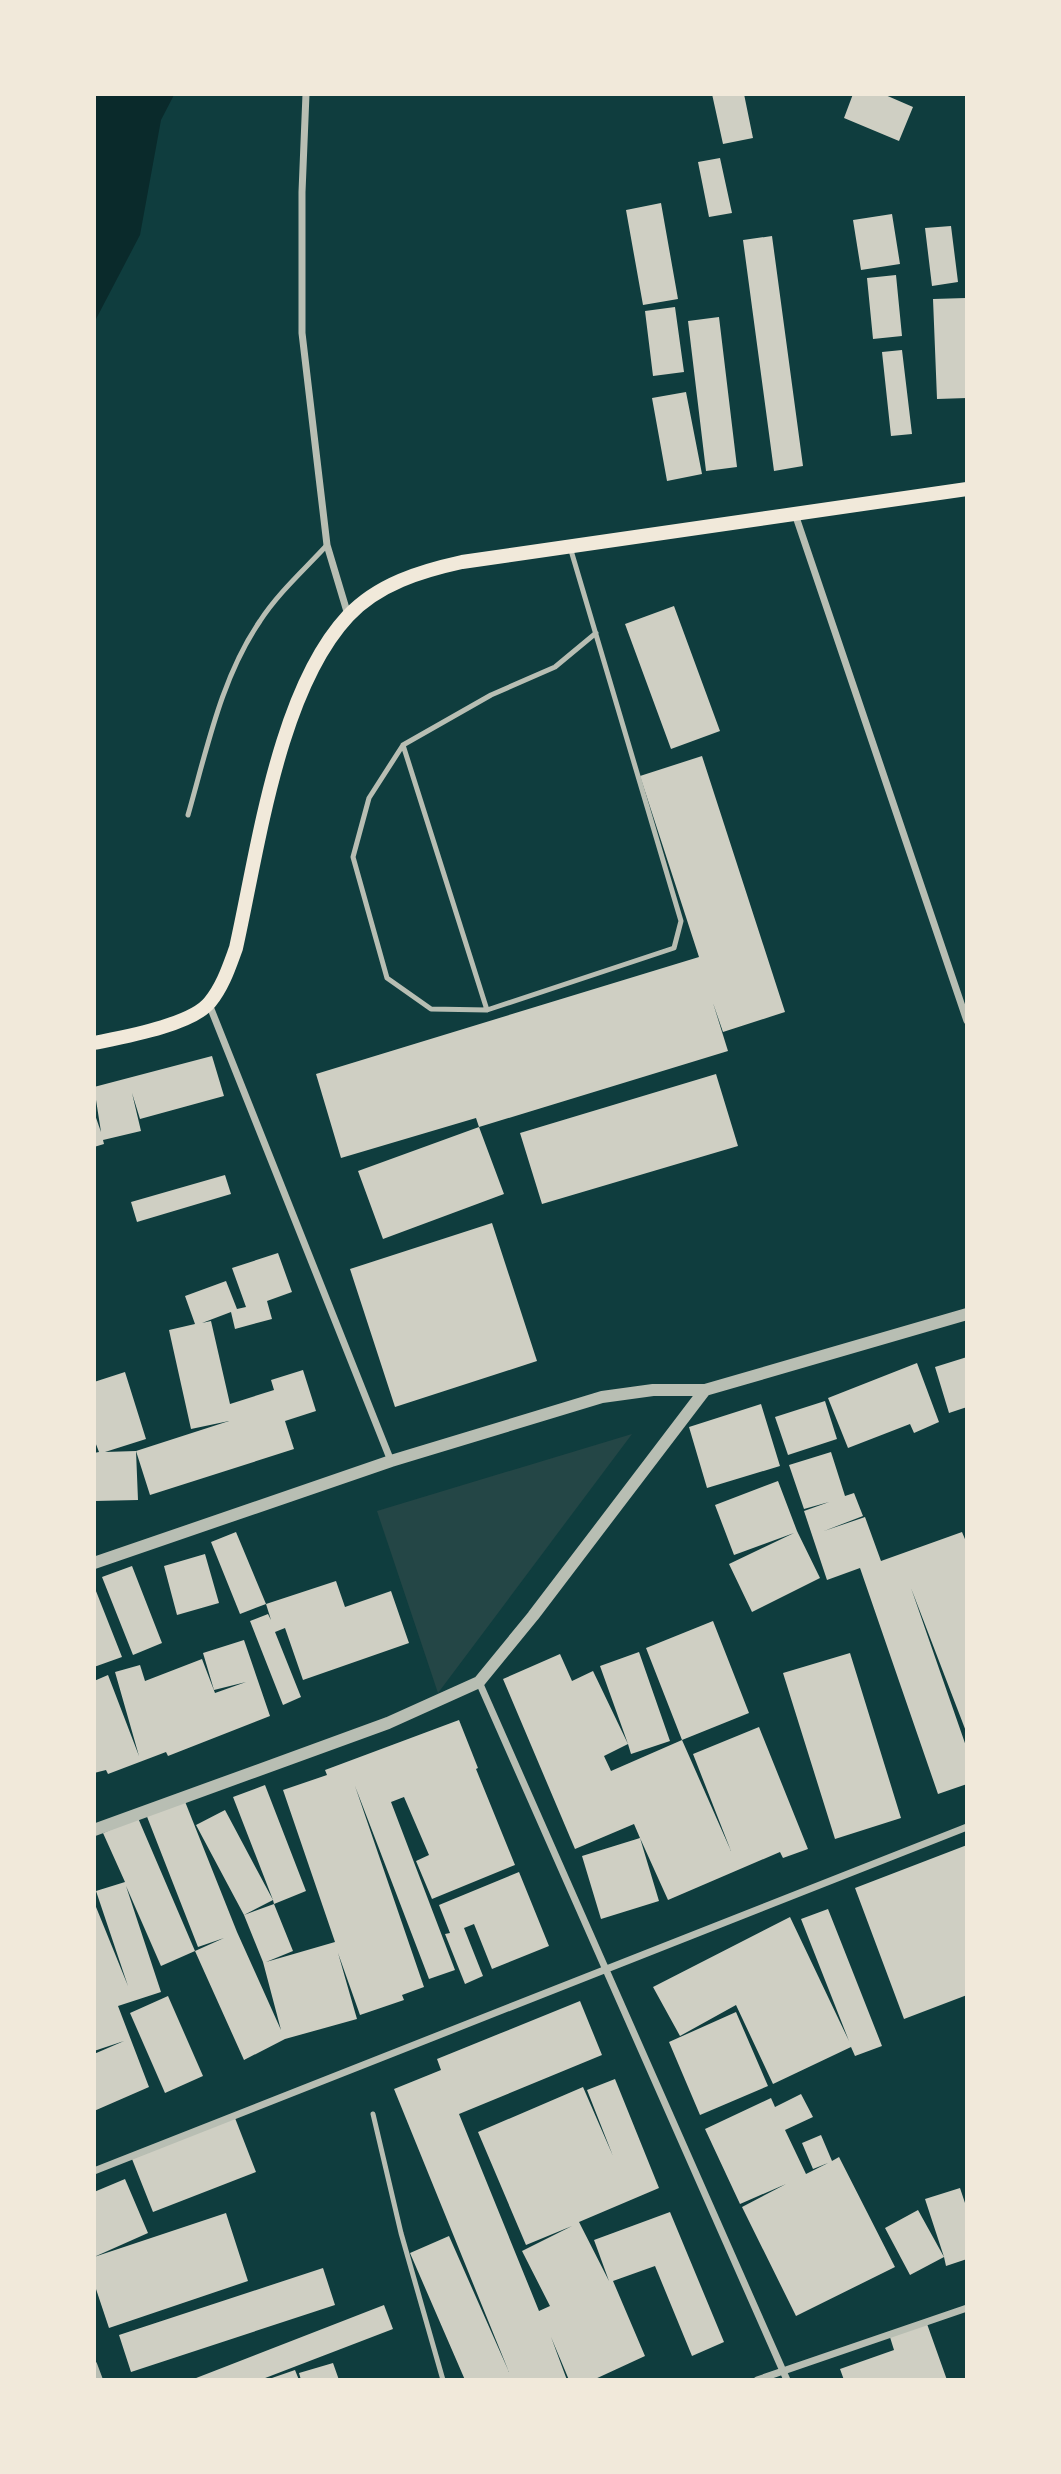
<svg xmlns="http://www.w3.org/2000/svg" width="1061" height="2474" viewBox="0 0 1061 2474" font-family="Raleway,sans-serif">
<rect width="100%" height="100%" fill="#0f3d3e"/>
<path fill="#244646" d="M632,1434L438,1693L377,1511Z"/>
<path fill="#0a2a2b" d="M95,94L174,95L161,120L140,235L95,321Z"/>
<path fill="#cfcfc3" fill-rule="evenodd" d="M712,94H744L753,138L723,144Z
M853,94H883L913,107L899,141L844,118Z
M720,158L732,213L709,217L698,162Z
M661,203L678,299L643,305L626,210Z
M892,214L900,264L861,270L853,220Z
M951,226L958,282L932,286L925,228Z
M772,236L803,466L774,471L743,240Z
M896,275L902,336L873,339L867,278Z
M966,298L967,398L937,399L933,299Z
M675,307L684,372L653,376L645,311Z
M719,317L737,467L706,471L688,321Z
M902,350L912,434L891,436L882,352Z
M686,392L702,474L667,481L652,398Z
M674,606L720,731L671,749L625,624Z
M702,756L785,1012L723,1032L713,1003L728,1051L479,1127L476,1118L341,1158L316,1074L699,957L640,776Z
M212,1056L224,1096L140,1119L132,1093L141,1131L103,1140L104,1144L94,1147V1112L101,1132L94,1087Z
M716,1074L738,1146L542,1204L520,1133Z
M479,1127L504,1194L383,1239L358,1171Z
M225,1175L231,1194L137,1222L131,1202Z
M492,1223L537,1361L395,1407L350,1269Z
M278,1253L292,1292L267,1301L272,1319L235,1329L231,1312L202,1323L211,1321L230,1404L274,1390L271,1380L303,1370L316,1411L285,1421L294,1449L150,1495L136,1451L138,1500L94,1501V1453L99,1452L94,1439V1382L125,1372L146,1439L105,1452L136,1451L229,1421L191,1429L169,1330L195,1324L185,1296L226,1281L237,1309L246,1307L232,1268Z
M967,1357V1407L949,1413L935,1367Z
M917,1363L939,1422L914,1433L910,1424L848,1448L828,1398Z
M825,1401L837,1439L788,1455L775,1417Z
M761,1404L780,1466L707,1488L689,1427Z
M831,1452L845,1496L854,1493L863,1516L824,1531L865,1517L881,1561L962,1532L967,1544V1734L911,1588L967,1749V1784L938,1794L860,1568L827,1580L804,1511L829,1502L804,1509L789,1465Z
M778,1481L797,1531L820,1578L752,1612L729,1564L794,1533L734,1555L715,1505Z
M236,1532L266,1604L240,1614L211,1542Z
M205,1554L219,1603L177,1615L164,1566Z
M132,1566L162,1643L133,1655L102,1577Z
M336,1581L345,1607L391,1591L409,1643L303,1680L285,1628L275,1632L301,1697L283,1705L250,1621L268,1614L271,1620L266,1604Z
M94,1586L122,1657L94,1667Z
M713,1621L749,1713L682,1740L646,1648Z
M244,1640L270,1716L168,1756L166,1752L108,1774L106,1770L94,1773V1681L108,1675L139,1756L115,1672L140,1665L145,1681L202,1659L215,1693L246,1682L214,1690L203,1653Z
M639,1652L670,1741L631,1754L628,1744L604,1756L611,1771L682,1740L731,1851L693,1754L759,1727L808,1849L783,1858L780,1852L668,1900L640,1838L659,1901L601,1919L582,1856L640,1838L634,1824L575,1849L503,1679L560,1654L572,1681L593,1671L628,1744L600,1666Z
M850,1653L901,1818L835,1839L783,1673Z
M459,1720L478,1768L476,1769L515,1865L432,1899L416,1861L429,1855L404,1797L391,1802L455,1970L429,1979L355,1786L424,1987L402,1995L404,2000L360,2015L338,1953L357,2019L285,2039L244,2060L195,1951L224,1938L198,1947L144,1809L182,1794L237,1932L281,2030L263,1962L244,1915L196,1825L225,1810L273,1900L233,1797L265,1785L306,1891L274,1904L293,1951L266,1962L335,1942L283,1790L327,1775L325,1770ZM273,1900L274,1904L244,1915Z
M138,1818L195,1951L161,1966L126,1886L161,1992L118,2006L149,2087L94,2111V2054L124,2041L94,2051V1902L128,1986L96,1891L125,1882L103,1833Z
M967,1845V1995L904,2019L855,1888Z
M519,1872L549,1946L492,1969L474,1924L464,1928L483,1976L465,1984L445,1934L450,1933L439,1905Z
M828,1909L882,2046L855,2056L851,2047L773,2084L736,2005L680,2036L653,1987L790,1917L849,2041L801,1919Z
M168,1996L203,2076L165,2093L130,2013Z
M580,2001L602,2055L459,2114L539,2311L550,2306L522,2251L572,2226L526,2245L478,2132L583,2087L613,2156L587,2090L615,2079L659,2188L579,2222L609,2281L594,2240L670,2212L724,2342L692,2356L655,2266L613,2281L645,2356L593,2380H569L551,2337L567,2380H465L410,2253L449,2236L509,2372L394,2089L441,2070L437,2059Z
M736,2012L768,2086L700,2115L669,2042Z
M801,2094L813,2117L785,2130L806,2174L828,2163L813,2169L802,2143L821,2135L832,2161L839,2157L895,2267L796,2316L742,2207L786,2184L740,2204L705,2129L771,2098L775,2107Z
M235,2118L256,2172L153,2212L132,2159Z
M125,2179L148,2233L94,2257V2192Z
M960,2188L967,2209V2259L946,2266L944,2257L910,2275L885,2228L918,2210L944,2257L925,2199Z
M226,2213L248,2281L109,2328L94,2283V2257Z
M323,2268L335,2305L131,2372L119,2335Z
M384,2305L393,2329L260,2380H191Z
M926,2321L947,2380H844L840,2369L894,2350L889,2334Z
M333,2363L339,2380H301L299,2373Z
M295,2370L299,2380H269V2379Z"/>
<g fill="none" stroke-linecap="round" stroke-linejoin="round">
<path stroke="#b8beb3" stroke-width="5" d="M570,547L681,921L674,948L487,1010L431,1009L387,978L353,857L369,798L403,745L491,695L555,667L596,633
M403,745L487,1010
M188,815C207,749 221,678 260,621C278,593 305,569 327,545
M373,2114L401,2233L443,2380"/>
<path stroke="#b8beb3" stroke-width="6" d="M94,2364L100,2380"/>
<path stroke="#b8beb3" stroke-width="7" d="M306,94L302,192V333L327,545L348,615
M795,514L967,1021
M209,1004L391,1461
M479,1682L787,2380
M94,2171L967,1827
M757,2380L967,2308"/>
<path stroke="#b8beb3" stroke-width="12" d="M94,1563L391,1461L602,1397L653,1390H705L967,1314
M94,1830L388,1723L479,1682L533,1616L705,1390"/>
<path stroke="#f1e9da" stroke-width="14" d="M94,1043C123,1037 192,1025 210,1002C223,986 229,967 236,948C258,850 278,691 348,616C378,584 421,571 462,562L967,489"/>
</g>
<rect width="1061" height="2474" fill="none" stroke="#f1e9da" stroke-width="192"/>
</svg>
